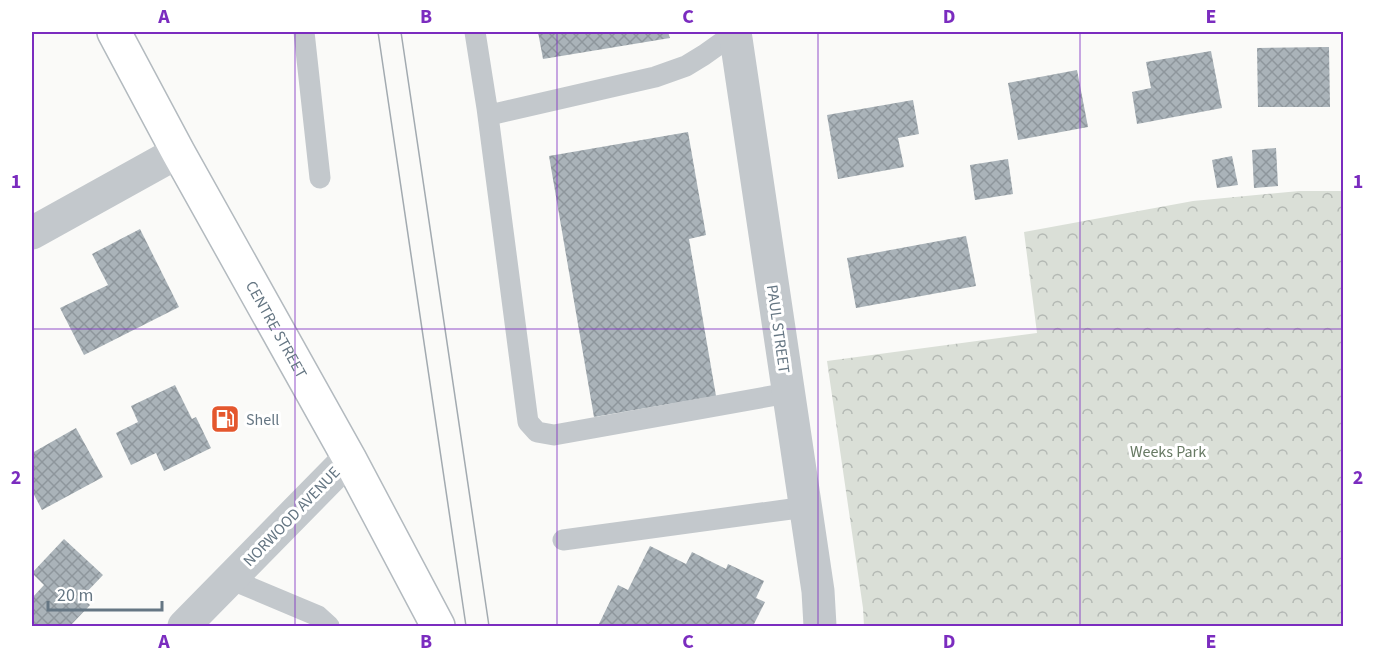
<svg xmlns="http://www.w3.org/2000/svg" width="1375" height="658" viewBox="0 0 1375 658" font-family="'Source Sans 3',sans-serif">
<defs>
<pattern id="forest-crowns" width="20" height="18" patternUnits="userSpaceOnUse" patternTransform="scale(1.5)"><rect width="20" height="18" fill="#dadfd7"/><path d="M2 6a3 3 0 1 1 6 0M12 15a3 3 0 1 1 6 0" fill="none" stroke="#b4b9b4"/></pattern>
<pattern id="building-cross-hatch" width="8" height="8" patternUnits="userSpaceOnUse" patternTransform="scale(1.5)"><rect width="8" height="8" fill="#aab3b9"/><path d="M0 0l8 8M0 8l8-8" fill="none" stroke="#8e969c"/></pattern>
</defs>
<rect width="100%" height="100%" fill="#fafaf8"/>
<path fill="url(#forest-crowns)" d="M1299,191H1343V626H864L863,608L827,361L1037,333L1024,232L1193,201Z"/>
<path fill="url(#building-cross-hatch)" d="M538,32H668L670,38L543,59Z
M1329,47L1330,107H1258L1257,48Z
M1211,51L1222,108L1137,124L1132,92L1151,88L1146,62Z
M1077,70L1088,127L1018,140L1008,83Z
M913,100L919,134L898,138L904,167L838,179L827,115Z
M688,132L706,235L689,239L716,396L594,417L549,156Z
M1276,148L1278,186L1254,188L1252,150Z
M1232,156L1238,185L1217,188L1212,160Z
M1008,159L1013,194L975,200L970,165Z
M140,229L179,307L84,355L60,308L108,285L92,254Z
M966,236L976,286L856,308L847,258Z
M175,385L192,419L196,417L211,448L164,471L156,453L131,465L116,433L138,422L131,406Z
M76,428L103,477L42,510L32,491V453Z
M64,539L103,575L82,597L90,605L70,626H32V598L44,585L32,573Z
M650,546L686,564L692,552L726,569L728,564L764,581L756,598L765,602L753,626H598L618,585L628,590Z"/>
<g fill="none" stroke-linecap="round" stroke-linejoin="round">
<g stroke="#b3babf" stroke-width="36">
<g id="secondary">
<path id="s1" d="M114,32L178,152L349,458L438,626"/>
</g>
</g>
<path stroke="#c3c8cc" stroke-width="21" d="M304,32L320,178
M475,32L487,108L494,114L655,77L686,66L704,55L735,33
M487,108L528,422L537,432L554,435L788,393
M563,540L806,507
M230,579L318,616L329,626"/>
<path stroke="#c3c8cc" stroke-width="33" d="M735,32L818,591L820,626
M32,233L178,152
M184,626L349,458"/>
<use href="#secondary" stroke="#fff" stroke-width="33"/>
<path stroke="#a2aab0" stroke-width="1.5" d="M378,32L466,626
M401,32L489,626"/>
</g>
<path fill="none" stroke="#7b2cbf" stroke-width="1.5" stroke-opacity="0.55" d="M295,32V626M557,32V626M818,32V626M1080,32V626M32,329H1344"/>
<defs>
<g id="fuel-square" transform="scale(1.5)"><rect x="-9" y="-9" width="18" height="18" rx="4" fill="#e4572e" stroke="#fff"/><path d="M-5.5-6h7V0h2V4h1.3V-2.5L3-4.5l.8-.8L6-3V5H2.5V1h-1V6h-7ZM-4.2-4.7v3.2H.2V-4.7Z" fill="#fff"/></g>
</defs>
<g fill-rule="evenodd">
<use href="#fuel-square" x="225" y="419"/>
</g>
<g text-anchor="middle" stroke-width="6" stroke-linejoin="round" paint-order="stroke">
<g font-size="16" fill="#657683" stroke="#fff">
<text dy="6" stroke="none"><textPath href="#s1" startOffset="339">CENTRE STREET</textPath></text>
<text transform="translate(779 329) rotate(82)" y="6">PAUL STREET</text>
<text transform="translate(291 516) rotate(-46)" y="6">NORWOOD AVENUE</text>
</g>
<g font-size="16" fill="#657683" stroke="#fff" text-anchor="start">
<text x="246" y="425">Shell</text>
</g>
<g font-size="16" fill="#687a64" stroke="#fff">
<text x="1168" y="457">Weeks Park</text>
</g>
</g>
<rect width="1375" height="658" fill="none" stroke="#ffffff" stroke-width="66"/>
<path d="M48 601v9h114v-9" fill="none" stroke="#657683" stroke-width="3"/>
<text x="57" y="601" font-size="18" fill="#657683" stroke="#ffffff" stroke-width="4.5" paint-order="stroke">20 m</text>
<rect x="33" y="33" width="1309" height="592" fill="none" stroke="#7b2cbf" stroke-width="2"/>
<g font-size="20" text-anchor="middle" font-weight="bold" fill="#7b2cbf">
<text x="164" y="23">A</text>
<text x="426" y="23">B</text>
<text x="688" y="23">C</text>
<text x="949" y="23">D</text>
<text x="1211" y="23">E</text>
<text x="16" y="188">1</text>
<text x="1358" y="188">1</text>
<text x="16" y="484">2</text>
<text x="1358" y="484">2</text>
<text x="164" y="648">A</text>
<text x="426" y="648">B</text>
<text x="688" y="648">C</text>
<text x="949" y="648">D</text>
<text x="1211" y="648">E</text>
</g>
</svg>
